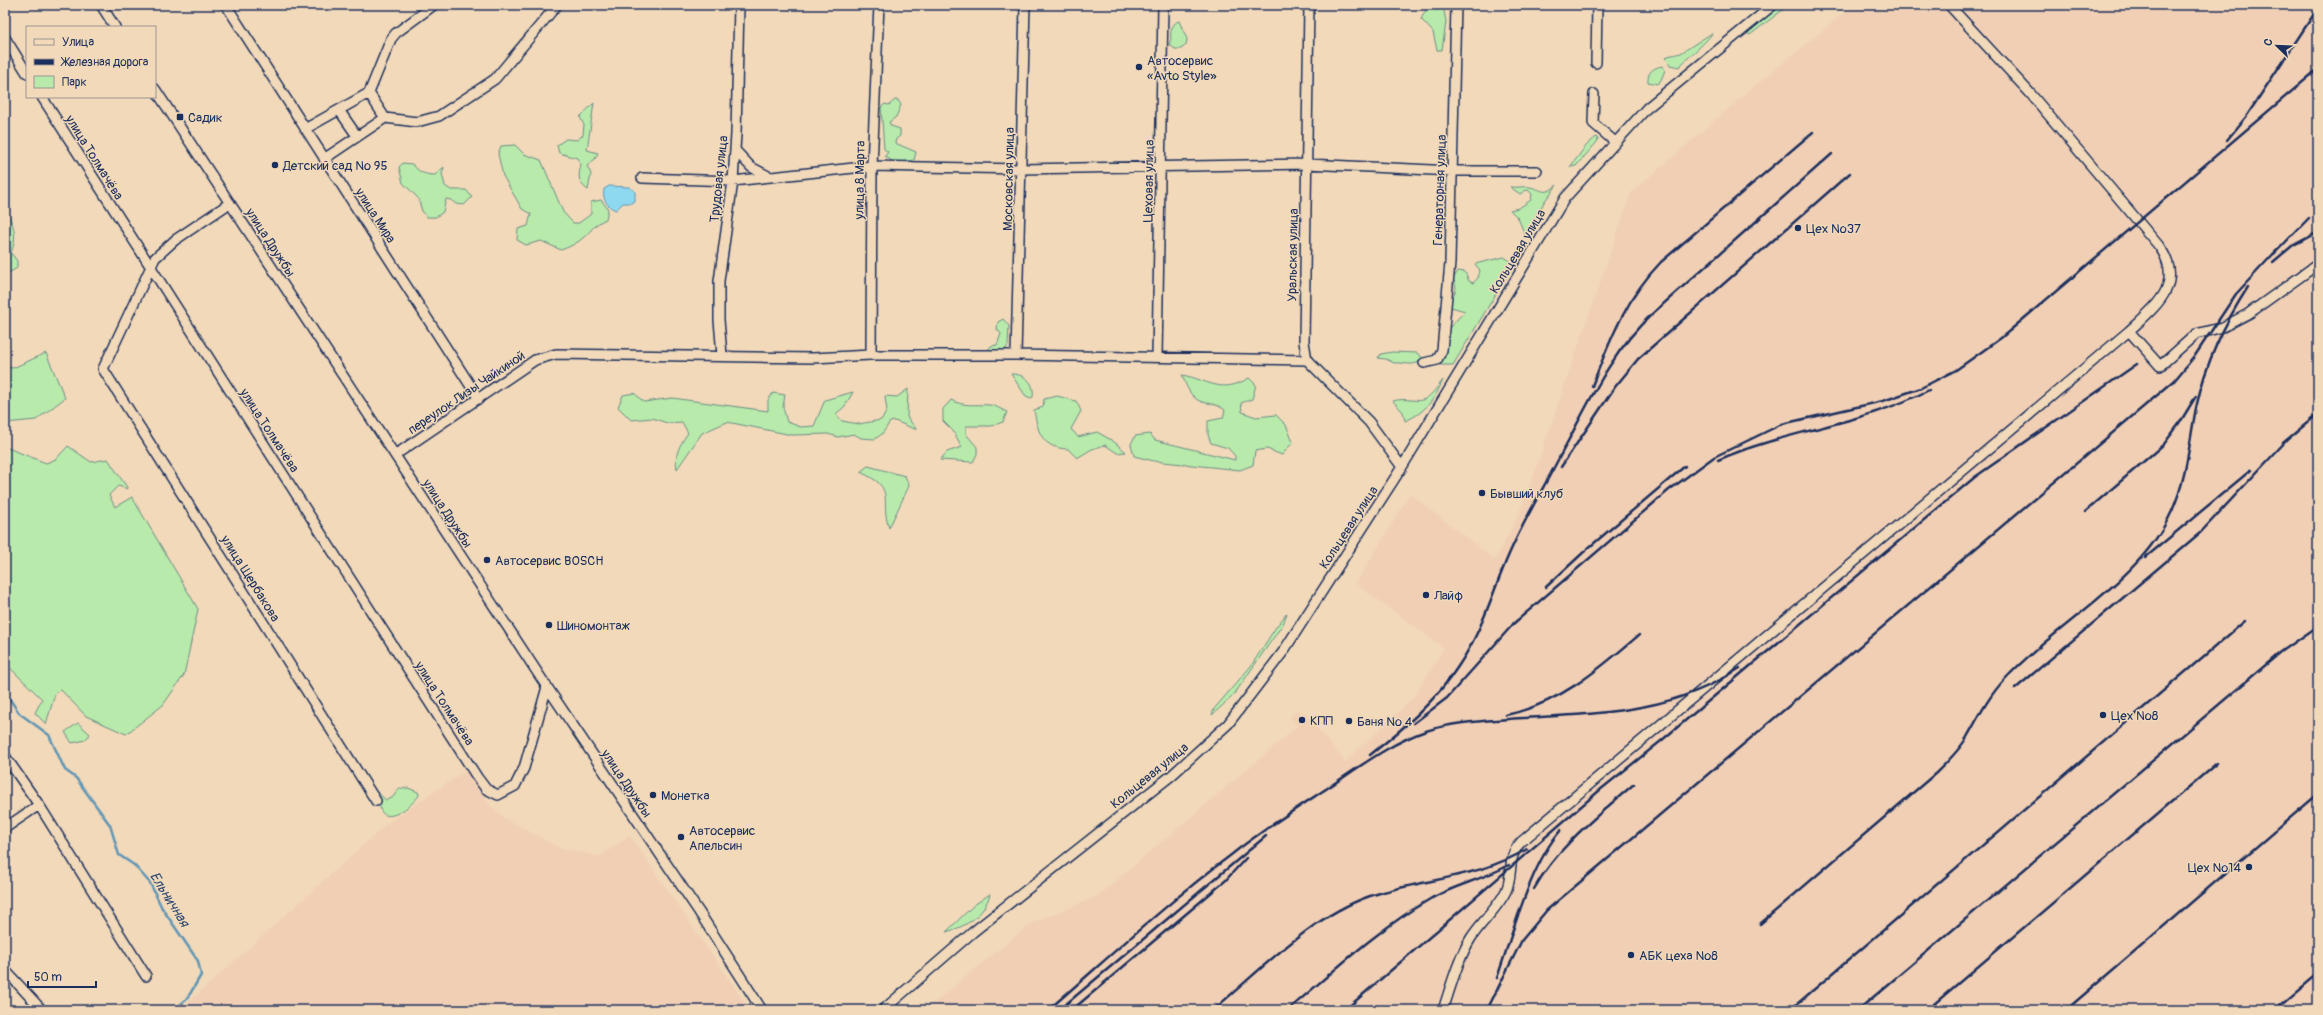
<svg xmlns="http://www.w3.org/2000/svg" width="2323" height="1015" viewBox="0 0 2323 1015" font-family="Pangolin,sans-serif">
<rect width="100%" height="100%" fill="#f1d9b9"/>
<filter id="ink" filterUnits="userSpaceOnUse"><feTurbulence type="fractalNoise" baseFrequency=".025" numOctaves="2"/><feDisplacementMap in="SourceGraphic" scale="8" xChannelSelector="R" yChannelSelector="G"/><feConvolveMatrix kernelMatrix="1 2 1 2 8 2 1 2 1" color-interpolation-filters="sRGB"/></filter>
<g filter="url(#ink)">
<path fill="#f1cfb4" d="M1854,5H2318V1010H925L1032,923L1096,897L1109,887L1298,726L1290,717L1298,710L1301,713L1303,711L1345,762L1413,698L1444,648L1356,584L1410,494L1495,560L1518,516L1531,483L1631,193L1756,85Z
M467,770L490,805L504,818L562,849L600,856L630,836L750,1010H180L388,823Z"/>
<path fill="#b8eaab" stroke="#6a8c84" d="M1429,5H1443L1446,22L1442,50H1437L1433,32L1421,19Z
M1782,5H1789L1750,35L1746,33Z
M1179,21L1187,39L1186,45L1181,49H1175L1169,44L1171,40C1170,32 1171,24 1179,21Z
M1712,33C1711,38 1685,60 1679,67L1670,65L1666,58L1668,56L1681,53Z
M1662,66L1665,70L1661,80L1657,84L1648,82C1647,72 1653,68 1662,66Z
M895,100H898L901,105L896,117L889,122L891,126L900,129V136L896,139L895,143L916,152L914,160L895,163L885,156L888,152L884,149L881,107L885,104L889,105Z
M594,103L587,150L598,153L595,159L587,166L591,174L588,190C578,183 578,176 581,165L577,158L559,153L557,145L566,139L577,140L583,135L584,125L580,117Z
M1596,137L1598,139L1597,142L1576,166L1570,167L1586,146Z
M515,145L524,154L541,160L563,212L573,223H579L591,214V202L601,200L608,209L606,219C593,225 594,228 584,237C578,243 569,247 561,250L541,241L526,245L517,240L518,229L528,226L531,214L522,209L503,176L498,154L501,146Z
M403,163L412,164C419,172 424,175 435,175L444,167L442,174L445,186L451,190H466L472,197L464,205L456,204L451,200L446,199L443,212L436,217H427L422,211L418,198L403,183L399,167Z
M1557,185L1544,202L1527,235H1525L1518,218L1510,210L1519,208L1531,200L1532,194L1528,190L1524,191L1520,194L1510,187C1517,188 1524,186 1530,187C1544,190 1544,196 1557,185Z
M5,208C14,226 18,234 11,253L17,261V268L5,275Z
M1504,257L1512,262L1511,269L1453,365H1441L1439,359L1450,327L1465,311L1451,307L1450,303C1454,292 1459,290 1453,279L1458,271L1465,272L1469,281L1473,283L1478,278L1480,270L1475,264Z
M1003,319L1009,326L1008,346L1003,352L987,351L991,346L997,345L1001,334L997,329L998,322Z
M1392,352L1417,353L1423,358L1421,361C1411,367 1405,362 1394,363L1386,359L1377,358L1381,354Z
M46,353L65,398L36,420L5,423V367L13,368Z
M1011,374C1025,374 1035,382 1033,397L1030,398L1025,395Z
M1182,375C1209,380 1221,395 1249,378L1256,385L1252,399L1241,403L1242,412L1256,417L1276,415L1286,425L1293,442L1282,455L1267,449L1255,451L1253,465L1240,470L1154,461L1134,456L1131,444L1135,436L1150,434L1155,440L1235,460V456L1228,448L1211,443L1208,435V421L1223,418L1225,410C1217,404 1211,404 1202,402C1190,398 1186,385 1182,375Z
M1443,380C1435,399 1425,413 1405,421L1403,412L1393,401C1405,397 1418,403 1425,399C1431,396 1438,386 1443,380Z
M908,389L907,417L917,430L895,421L890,422L882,434L875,439L861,438L854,434L838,437L828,434L792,435L727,422L702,433L677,469C674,455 680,444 688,433L682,422L667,423L652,418L631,420L618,407L623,395L634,393L644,402L672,398L768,411V400L773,393L785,395L783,407L787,422L801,427L814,426L825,400L853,392L845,406L836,414L842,421L859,424L881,420L887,411L885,396L897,397Z
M1057,396L1076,401L1081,411L1071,429L1078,437L1097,432L1113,441L1126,452L1117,453L1105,445L1092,449L1077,458L1068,449C1042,448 1038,433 1034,410L1043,407L1044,399Z
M951,400C964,407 975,404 989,405C995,405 1002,410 1007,412L1003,422L991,426H966V434L977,447V454L973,462L940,460L947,452L962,447L953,431L943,421V409Z
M68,446L91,462L108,459L128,489L118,486L109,495L115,507L132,497L198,609L184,675L163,705L126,734L86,716L60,689L55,694L46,724L35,713L42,699L5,663V447L46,463L56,459Z
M868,466L905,476L909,486L889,528C879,500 898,488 860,472Z
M1287,613L1283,624L1233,696L1212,715L1214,709L1251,666L1276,627Z
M78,723L90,734L85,740L72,743L65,732Z
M408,788L418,792L419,795C415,803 389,825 381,811C379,807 379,798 378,793L386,800L392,798L399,789Z
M990,894C984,916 967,926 946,932L974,905Z"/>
<path fill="#8ed9ef" stroke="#6095b5" d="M609,186L629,187L635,191V201L632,203H623L616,210C607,207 602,199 604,189Z"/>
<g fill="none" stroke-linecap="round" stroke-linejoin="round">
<path stroke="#6095b5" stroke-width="2.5" d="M5,692L19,713L49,735L65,770L76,778L110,825L119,855L134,865L150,883L162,908L198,961L201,975L187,999L174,1010"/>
<g stroke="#1b2f5e" stroke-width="12">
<path id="minor" d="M101,5L115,27
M226,5L479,399
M434,5L396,33L391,39L369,93L385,118L417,122L439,116L495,79L557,5
M1309,5L1304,342L1307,360L1369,422L1402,467
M5,38L27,73
M1596,63L1597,5
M155,89L541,678L699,912L762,1010
M1594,94L1593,123L1615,142
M42,97L477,777L486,789L498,795L515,786L524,768L547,687
M339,110L357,136
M305,129L369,93
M735,150L751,167L770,177
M324,159L385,118
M642,178L733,181L872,166L1021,169L1307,164L1453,171H1537
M230,203L175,240L155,258L103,369L376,801
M2129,331L2160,366L2196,334L2223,327L2248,314L2318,264
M722,355L719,320V281L733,181L736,134L739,5
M871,355L872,166L879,5
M1016,355L1025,5
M1157,357L1163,5
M1424,363L1437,360L1442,350L1450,263L1456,5
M395,455L535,360L556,354L813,358L871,355H1016L1307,360
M5,756L39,805L146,976
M5,828L39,805
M5,970L42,1010
M883,1010L973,932L1172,775L1228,724L1283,652L1402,467L1565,198L1647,108L1773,5
M1443,1010C1451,986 1458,959 1471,938C1481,922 1498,908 1506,891C1514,873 1506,858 1521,842L2129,331C2156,306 2186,284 2159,246L2030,93L1949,5"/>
</g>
<use href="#minor" stroke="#f1d9b9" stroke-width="9"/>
<path stroke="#1b2f5e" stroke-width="2.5" d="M2227,140L2246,117L2318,8
M2274,254L2309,218
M2273,262L2292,246L2318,232
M1592,386C1610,340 1626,298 1661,262L1813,132
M2283,443L2318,414
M1718,460C1786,430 1862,425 1929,390
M1561,467L1615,387L1638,359L1850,173
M2085,512L2164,444L2179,424L2196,396
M2146,557L2251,470
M1546,587L1586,550L1685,466
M1513,624L1669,490L1714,457L1782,424L1883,401L1921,388L1956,370L2001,338L2318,69
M2015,689L2201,532L2287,440
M1506,715C1559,704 1598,670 1639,635
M1414,723L1447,698L1516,621
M1370,755C1403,729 1436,701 1459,665C1483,630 1493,590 1510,552C1524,520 1543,489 1559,458C1587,407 1609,354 1652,314L1832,154
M1534,889C1558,846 1597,816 1634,784
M1760,924L1936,773C1947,762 1959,751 1967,737C1979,716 1989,696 2005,679C2057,623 2140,582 2172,511C2187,478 2189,443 2196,408C2206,362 2223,326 2248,287
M1497,978C1513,933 1530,865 1561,830
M1048,1010C1108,958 1167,903 1231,855C1261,831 1294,810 1326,789C1358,768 1390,743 1426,731C1453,722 1481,721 1509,719C1592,713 1668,716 1740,668
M1059,1010L1266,836
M1072,1010L1225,881L1246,858
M1213,1010C1261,970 1310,917 1370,896C1422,879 1480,878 1527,849
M1288,1010C1334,971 1378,929 1430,899C1455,885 1484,879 1509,865
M1345,1010L1600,790L1661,741L1975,477L2137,364
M1487,1010L1522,940L1547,910L2174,381L2194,357L2236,294L2277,250
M1790,1010L2245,621
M1858,1010L2281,652L2318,626
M1927,1010L2217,763
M2066,1010L2318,794
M2274,1010L2318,973"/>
</g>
</g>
<g fill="#1b2f5e" stroke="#f1d9b9" stroke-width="1.5">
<circle cx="1139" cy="67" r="4"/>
<rect x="176" y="113" width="8" height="8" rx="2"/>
<circle cx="275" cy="165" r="4"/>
<circle cx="1798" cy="228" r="4"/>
<circle cx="1482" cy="493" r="4"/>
<circle cx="487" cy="560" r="4"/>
<circle cx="1426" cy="595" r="4"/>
<circle cx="549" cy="625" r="4"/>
<circle cx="2103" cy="715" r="4"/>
<circle cx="1302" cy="720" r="4"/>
<circle cx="1349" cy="721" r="4"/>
<circle cx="653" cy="795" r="4"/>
<circle cx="681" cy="837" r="4"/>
<circle cx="2249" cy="867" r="4"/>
<circle cx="1631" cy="955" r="4"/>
</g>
<g text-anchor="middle" stroke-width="3" stroke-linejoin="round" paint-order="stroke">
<g font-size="13" fill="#1b2f5e" stroke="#f1d9b9" text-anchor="start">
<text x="1147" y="65">Автосервис<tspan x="1147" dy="15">«Avto Style»</tspan></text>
<text x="188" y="122">Садик</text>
<text x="283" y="170">Детский сад № 95</text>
<text x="1806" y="233">Цех №37</text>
<text x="1490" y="498">Бывший клуб</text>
<text x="495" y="565">Автосервис BOSCH</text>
<text x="1434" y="600">Лайф</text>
<text x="557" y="630">Шиномонтаж</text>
<text x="2111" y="720">Цех №8</text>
<text x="1310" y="725">КПП</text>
<text x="1357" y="726">Баня № 4</text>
<text x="661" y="800">Монетка</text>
<text x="689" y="835">Автосервис<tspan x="689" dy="15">Апельсин</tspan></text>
<text x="2241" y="872" text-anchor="end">Цех №14</text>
<text x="1639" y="960">АБК цеха №8</text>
</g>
<g font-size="13" fill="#1b2f5e" stroke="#f1d9b9">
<text transform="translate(95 157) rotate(58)" y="5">улица Толмачёва</text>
<text transform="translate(718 179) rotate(-84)" y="5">Трудовая улица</text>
<text transform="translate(1008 179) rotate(-89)" y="5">Московская улица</text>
<text transform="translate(859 180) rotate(-89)" y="5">улица 8 Марта</text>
<text transform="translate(1148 181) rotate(-89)" y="5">Цеховая улица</text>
<text transform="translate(1439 190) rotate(-88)" y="5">Генераторная улица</text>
<text transform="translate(376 215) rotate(57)" y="5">улица Мира</text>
<text transform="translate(271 242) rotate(57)" y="5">улица Дружбы</text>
<text transform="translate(1517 251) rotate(-59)" y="5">Кольцевая улица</text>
<text transform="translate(1292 255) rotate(-89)" y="5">Уральская улица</text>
<text transform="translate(466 392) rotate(-34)" y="5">переулок Лизы Чайкиной</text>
<text transform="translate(270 430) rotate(57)" y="5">улица Толмачёва</text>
<text transform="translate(448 513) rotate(57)" y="5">улица Дружбы</text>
<text transform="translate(1348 527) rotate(-57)" y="5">Кольцевая улица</text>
<text transform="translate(251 578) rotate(58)" y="5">улица Щербакова</text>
<text transform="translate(445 703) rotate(57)" y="5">улица Толмачёва</text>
<text transform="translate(1149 775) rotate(-39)" y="5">Кольцевая улица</text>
<text transform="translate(627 783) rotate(56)" y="5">улица Дружбы</text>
</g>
<g font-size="14" font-style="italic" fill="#2c4874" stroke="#f1d9b9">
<text transform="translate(170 899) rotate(58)" y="5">Ельничная</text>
</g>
</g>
<rect width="2323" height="1015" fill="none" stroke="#f1d9b9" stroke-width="20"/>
<rect x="10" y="10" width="2303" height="995" fill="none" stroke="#1b2f5e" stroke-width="1.5" filter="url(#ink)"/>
<rect x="26" y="26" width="130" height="72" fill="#f1d9b9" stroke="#9b9595"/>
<rect x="34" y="39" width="20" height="6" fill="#f1d9b9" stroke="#9b9595"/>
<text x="62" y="46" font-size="12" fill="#1b2f5e">Улица</text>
<rect x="34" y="59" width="20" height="6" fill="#1b2f5e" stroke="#9b9595"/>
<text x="62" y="66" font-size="12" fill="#1b2f5e">Железная дорога</text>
<rect x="34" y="76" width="20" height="12" fill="#b8eaab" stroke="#9b9595"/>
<text x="62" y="86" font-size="12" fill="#1b2f5e">Парк</text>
<g transform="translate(2277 46) rotate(293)" stroke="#f1d9b9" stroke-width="3" paint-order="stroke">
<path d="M0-3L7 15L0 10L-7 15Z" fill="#1b2f5e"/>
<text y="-6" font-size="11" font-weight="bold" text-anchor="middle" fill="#1b2f5e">С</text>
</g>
<path d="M28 981v6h68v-6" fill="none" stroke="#1b2f5e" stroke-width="2"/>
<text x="34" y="981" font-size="12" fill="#1b2f5e" stroke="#f1d9b9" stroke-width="3" paint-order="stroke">50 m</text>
</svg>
